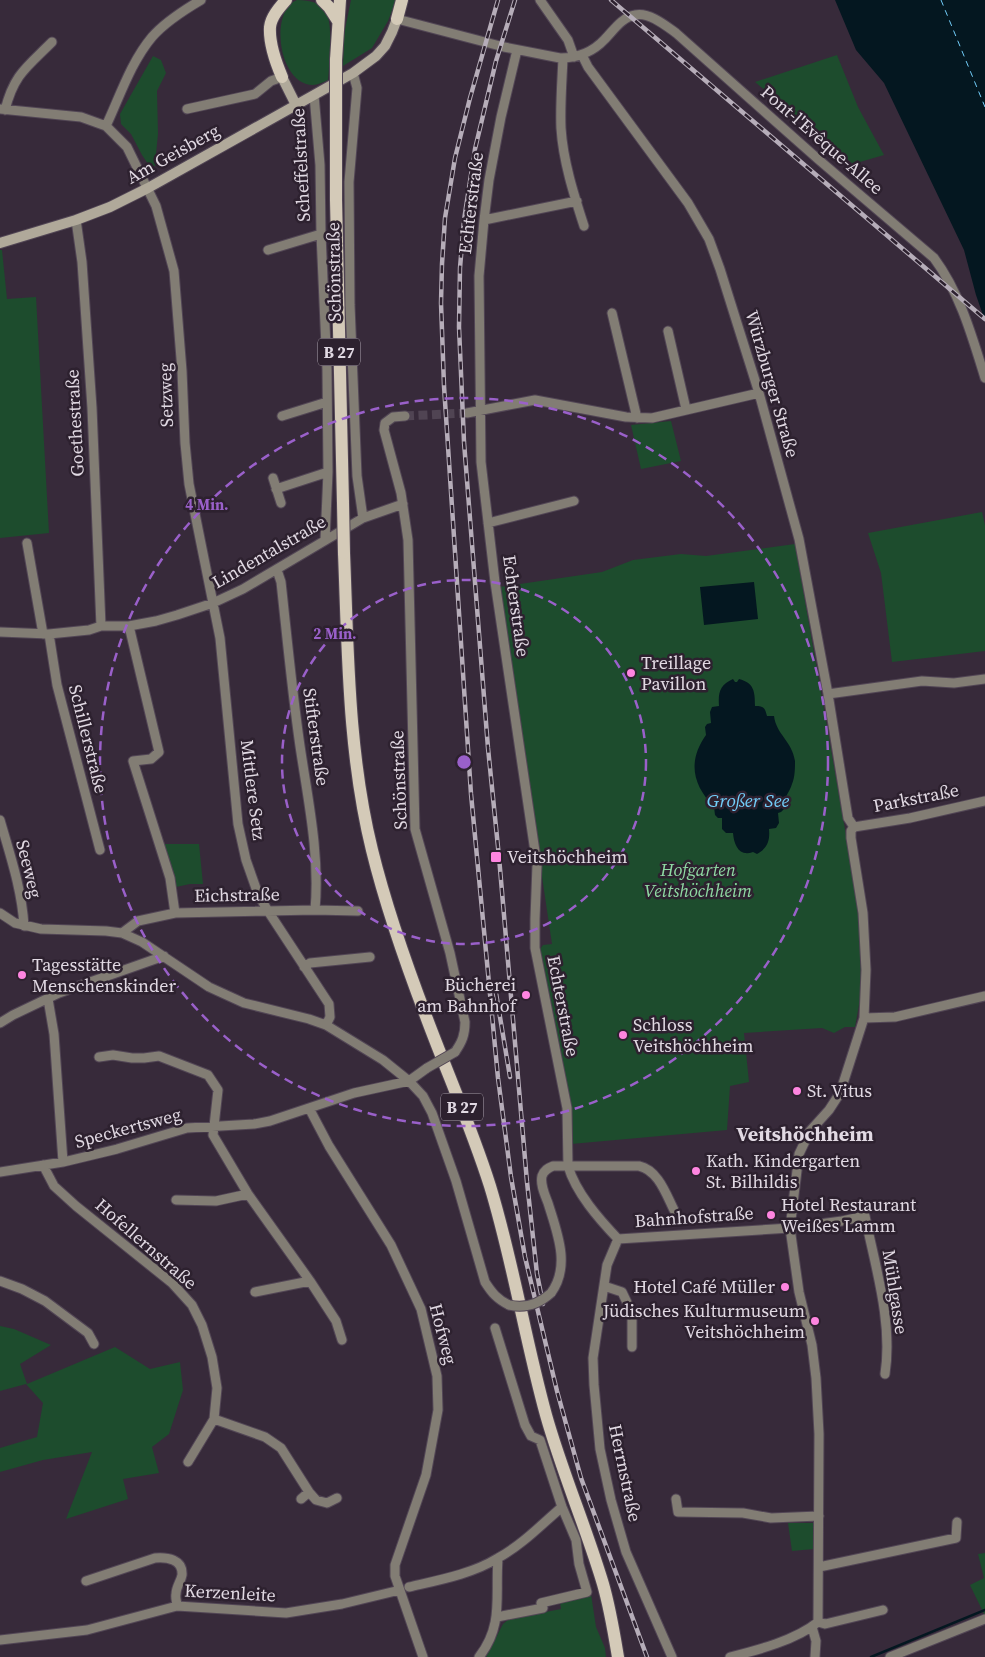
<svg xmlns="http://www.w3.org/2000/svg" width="985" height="1657" viewBox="0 0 985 1657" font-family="'Source Serif 4',serif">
<rect width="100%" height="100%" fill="#372a3a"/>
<path fill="#1d4c2d" d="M297,0C329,0 331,18 330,45C330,56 329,68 328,80C324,82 317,85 313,85C278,85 269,10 297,0Z
M351,0H396L388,21L372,48L343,66L344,34Z
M837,55L858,107L884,155L853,164L755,82Z
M153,56L161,60L166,73L157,91L158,134L156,154L158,165L150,167L142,155L131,134L121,124L120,114Z
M0,250H2L7,299L36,297L49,533L0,538Z
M671,421L681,461L641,469L631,425Z
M982,512L985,525V651L892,662L881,573L868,533Z
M795,544L860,915L861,994L855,1027H845L834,1033L822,1028L744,1033L749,1082L730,1086L727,1130L571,1144L557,1041L540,949L543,945L552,944L499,587L602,572L633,560L681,554L706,556Z
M162,844H199L203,884H190L176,887Z
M0,1326L14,1329L51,1345L20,1364L27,1384L115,1347L150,1369L180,1362L183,1390L169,1434L152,1447L159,1473L123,1479L128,1499L66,1519L92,1452L43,1460L0,1472V1448L37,1437L43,1403L26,1384L0,1391Z
M788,1523H813L814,1549L792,1551Z
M985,1553V1614H984L970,1585L984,1578L978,1554Z
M591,1594L596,1627L605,1648L606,1657H486L503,1624L509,1619L561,1609L560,1602Z"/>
<path fill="#041720" d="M835,0H985V321L976,295L964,250L884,83L856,50Z
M754,582L758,619L704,625L700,587Z
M733,679L735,682H737L739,679C754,683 755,691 755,706C764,706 765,708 767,716H774C776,734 792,741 795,761C795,768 795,777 792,784C789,794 783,797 784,809L781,812L778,813L779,823L776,828L769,829C770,840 768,848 757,854L753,852C739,857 734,845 733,833H726L722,829V818H718L715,815L714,807C693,785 687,762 706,735L705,727L707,724L711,723L710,712L712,707L719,706C718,692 720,685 733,679Z"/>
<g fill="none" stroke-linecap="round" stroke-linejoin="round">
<path stroke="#041720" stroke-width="2.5" d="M871,1657L985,1610"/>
<path stroke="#72cefa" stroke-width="1" stroke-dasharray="6 5" stroke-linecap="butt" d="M941,0L985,107"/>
<path stroke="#504453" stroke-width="9" stroke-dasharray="9 4.5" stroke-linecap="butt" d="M405,416L467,413"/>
<g stroke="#524655" stroke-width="11">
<path id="street" d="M540,0L568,40L574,57
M397,19L504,47L560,58C577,58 593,52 605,39C613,31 622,17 635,15C649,12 665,25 676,33L819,160L934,258C960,293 972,336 985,378
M517,50L501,117L489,180L484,220L479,276L481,462L495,582L537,865L535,919V948L567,1108L568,1166C576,1193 599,1219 618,1239L790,1228L842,1221L865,1216C875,1266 893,1322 885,1374
M582,55L588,67L688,203L709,239L720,269L759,393L799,539L828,694L848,818L854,827
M563,58C562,81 560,105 561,128C563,161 574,195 584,226
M353,73L357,88L349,182L350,305L357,476L363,518
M314,95L320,165L321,234L327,370L328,472L325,540
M0,109L81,117L106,126L127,147L156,206L174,271L182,371L185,443L189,484L220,638L238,824L246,860L258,894L268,911L329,1004L330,1017L326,1025
M187,109L255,94L271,81L282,77
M5,110C14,74 27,67 52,42
M106,126C120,96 131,62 152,37C165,22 184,10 201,0
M76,220L82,262L92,408L101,626
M484,220L577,201
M268,250L321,234
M612,313L637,418
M668,331L686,409
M467,413L535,400L626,417L652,418L759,393
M282,416L327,402
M405,416L393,417L385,423L384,430L401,493L408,540L415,829L450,953L465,1022C465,1035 462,1042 455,1052
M273,478L281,503
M276,489L328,472
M488,523L574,501
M27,543L43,634
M277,570L281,582C287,637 292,691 300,746C308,800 320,855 315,910
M129,626L159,752L151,759L133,761L170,878L175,913
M0,632L49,634L89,630L101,626H129L156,621L177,615L213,603L243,589L363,518L403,504
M49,634L57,685L100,850
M828,694L922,681L954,683L985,679
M0,820C10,855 22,890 24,926
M854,827L910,818L985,801
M0,913L15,923L41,929L106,931L122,933L142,942L209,987L244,1003L309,1019L326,1025L383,1060L409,1081L423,1096L432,1113L456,1181L485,1282C492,1293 497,1299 509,1305
M122,933L138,921L175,913L315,910L358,911
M304,967L310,963L370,957
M48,999L54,1034L63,1162
M864,1018L895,1017L985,996
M0,1023L13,1015L59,993L164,956
M99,1057L113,1055L132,1058H144L159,1056L208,1075L218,1090L213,1135L248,1194L310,1281L336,1321L342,1340
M309,1108L329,1146L391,1245L421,1309L437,1376L438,1410L426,1475L395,1565V1576L423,1657
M43,1165L54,1186L76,1206L172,1283L192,1305L202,1325L212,1357L217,1388L214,1419L188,1462
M0,1172L63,1162L117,1149L187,1128L254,1124L270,1121L354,1093L409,1081L427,1068
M176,1200L216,1201L248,1194
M618,1239L607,1265L593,1358L594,1385L600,1449L611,1500L626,1552L672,1657
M0,1281L22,1289L45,1301L88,1333L94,1344
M604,1286L622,1292L632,1313V1347
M255,1292L310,1281
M551,1293C571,1266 557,1232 548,1203C545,1195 540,1185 542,1176C544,1170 548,1168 553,1166H639C658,1170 666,1194 674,1210
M632,1313L658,1314
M495,1328L525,1425L531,1436L540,1440L562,1507L576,1540L579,1564L587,1592L541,1603L543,1608L497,1617
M214,1419L265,1437L281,1448L309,1492L316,1500L327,1503L337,1498
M301,1499L309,1492
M676,1499L678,1512L743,1513L771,1518L819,1516
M819,1567L956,1538L957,1522
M86,1581L155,1558C167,1557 183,1559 182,1575C181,1581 176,1587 176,1594C175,1598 177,1602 177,1606
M409,1587C439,1580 472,1574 498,1558C522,1545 542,1524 562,1507
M818,1622L825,1624L883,1610
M812,1627L816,1641L815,1657
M0,1640L87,1630L177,1606L286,1613L342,1604L400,1590
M479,1657C504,1625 495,1596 498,1559
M730,1657C758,1650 796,1640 818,1622L819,1434L816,1378L812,1345L799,1292L790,1228L799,1154L810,1131L829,1110L840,1093L864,1018L866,970L863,913L851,838V831L854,827
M890,1657L985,1619"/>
</g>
<g stroke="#524655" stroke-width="12">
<path id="secondary" d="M282,77L296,105
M0,243L76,220L110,207L148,188L314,95L353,73L376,56L385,46L392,32L397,19"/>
</g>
<g stroke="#524655" stroke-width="14">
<path id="primary" d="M322,0L329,7L338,21
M397,19L402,0
M336,60L340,0
M282,77C276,63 269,43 270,27C271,17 279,8 286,0
M336,107V200L343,503
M344,553C348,652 348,753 372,850C386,907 406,964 427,1019C448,1075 472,1129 490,1186C513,1261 525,1339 546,1415C562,1472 586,1527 603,1584C610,1608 614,1633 618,1657"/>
</g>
<use href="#street" stroke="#827d74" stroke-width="9"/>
<use href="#secondary" stroke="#b0a99a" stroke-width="10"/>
<use href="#primary" stroke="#d4cab8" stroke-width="12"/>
<g stroke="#b6adb9" stroke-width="4.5">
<path id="rail" d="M498,0L470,98L455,158L445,218L442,264L441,303L444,386L471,794L498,1078L511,1177L525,1257L557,1391L581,1478L647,1657
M515,0L496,61L475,149L464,220L460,268L459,327L464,442L488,748L499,857L527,1182L537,1274L543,1304
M611,0L985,319
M496,993L510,1077"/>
</g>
<use href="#rail" stroke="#2d212f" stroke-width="2.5" stroke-dasharray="8" stroke-linecap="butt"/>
<g stroke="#524655" stroke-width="11" stroke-linecap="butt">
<path id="street-bridge" d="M427,1068L455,1052
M509,1305C526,1309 539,1304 551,1293"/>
</g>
<g stroke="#524655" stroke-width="14" stroke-linecap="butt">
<path id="primary-bridge" d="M336,107V60
M343,503L344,553"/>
</g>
<use href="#street-bridge" stroke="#827d74" stroke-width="9"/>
<use href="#primary-bridge" stroke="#d4cab8" stroke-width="12"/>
</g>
<g fill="none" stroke="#9a60ca" stroke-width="2.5" stroke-dasharray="9 6">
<circle cx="464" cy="762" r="182"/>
<circle cx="464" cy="762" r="364"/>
</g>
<g fill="#fe85e0" stroke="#2d212f" stroke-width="2">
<circle cx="631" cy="673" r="5"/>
<rect x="490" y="851" width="12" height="12" rx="2.5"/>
<circle cx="22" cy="975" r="5"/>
<circle cx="526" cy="995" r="5"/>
<circle cx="623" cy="1035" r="5"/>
<circle cx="797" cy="1091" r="5"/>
<circle cx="696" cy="1171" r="5"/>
<circle cx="771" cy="1215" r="5"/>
<circle cx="785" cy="1287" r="5"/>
<circle cx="815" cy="1321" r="5"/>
</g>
<g text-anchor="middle" stroke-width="5" stroke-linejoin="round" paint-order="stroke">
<g fill="#2d212f" stroke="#aba2ad" stroke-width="1">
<rect x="318" y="338.5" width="42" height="27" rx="4"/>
<rect x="441" y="1093.5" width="42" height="27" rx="4"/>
</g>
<g font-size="16" font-weight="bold" fill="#e1d9e3">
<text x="339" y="358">B 27</text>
<text x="462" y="1113">B 27</text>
</g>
<g font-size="18" fill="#e1d9e3" stroke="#2d212f">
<text transform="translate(822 140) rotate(41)" y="6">Pont-l'Evêque-Allee</text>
<text transform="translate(173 154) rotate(-29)" y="6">Am Geisberg</text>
<text transform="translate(301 165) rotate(-93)" y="6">Scheffelstraße</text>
<text transform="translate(471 203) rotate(-83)" y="6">Echterstraße</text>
<text transform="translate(334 272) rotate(-91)" y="6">Schönstraße</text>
<text transform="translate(772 384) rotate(74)" y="6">Würzburger Straße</text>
<text transform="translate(166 395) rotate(-92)" y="6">Setzweg</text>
<text transform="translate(75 423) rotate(-93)" y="6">Goethestraße</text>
<text transform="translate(269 552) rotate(-30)" y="6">Lindentalstraße</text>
<text transform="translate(516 606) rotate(82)" y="6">Echterstraße</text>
<text transform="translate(316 737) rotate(82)" y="6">Stifterstraße</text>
<text transform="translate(88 739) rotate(76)" y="6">Schillerstraße</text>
<text transform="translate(399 780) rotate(-92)" y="6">Schönstraße</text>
<text transform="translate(253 790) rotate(83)" y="6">Mittlere Setz</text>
<text transform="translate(916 798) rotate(-11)" y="6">Parkstraße</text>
<text transform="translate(29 869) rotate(76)" y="6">Seeweg</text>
<text transform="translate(237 895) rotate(-1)" y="6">Eichstraße</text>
<text transform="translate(563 1006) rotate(79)" y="6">Echterstraße</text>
<text transform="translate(128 1128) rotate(-15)" y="6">Speckertsweg</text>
<text transform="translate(694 1217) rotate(-4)" y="6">Bahnhofstraße</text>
<text transform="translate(146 1244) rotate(41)" y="6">Hofellernstraße</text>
<text transform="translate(895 1292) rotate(81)" y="6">Mühlgasse</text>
<text transform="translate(443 1334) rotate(75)" y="6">Hofweg</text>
<text transform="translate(625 1473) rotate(78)" y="6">Herrnstraße</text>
<text transform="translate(230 1593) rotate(3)" y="6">Kerzenleite</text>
</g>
<g font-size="18" fill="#e1d9e3" stroke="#2d212f" text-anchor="start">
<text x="641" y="669">Treillage<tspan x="641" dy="21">Pavillon</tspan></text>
<text x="507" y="863">Veitshöchheim</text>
<text x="32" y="971">Tagesstätte<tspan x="32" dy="21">Menschenskinder</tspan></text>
<text x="516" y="991" text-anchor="end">Bücherei<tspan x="516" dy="21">am Bahnhof</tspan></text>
<text x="633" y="1031">Schloss<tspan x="633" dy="21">Veitshöchheim</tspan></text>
<text x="807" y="1097">St. Vitus</text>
<text x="706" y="1167">Kath. Kindergarten<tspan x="706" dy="21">St. Bilhildis</tspan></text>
<text x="781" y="1211">Hotel Restaurant<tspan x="781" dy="21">Weißes Lamm</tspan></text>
<text x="775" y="1293" text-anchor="end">Hotel Café Müller</text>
<text x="805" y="1317" text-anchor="end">Jüdisches Kulturmuseum<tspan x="805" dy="21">Veitshöchheim</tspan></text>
</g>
<g font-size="18" font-style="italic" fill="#8fdaa3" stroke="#2d212f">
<text x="698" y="876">Hofgarten<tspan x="698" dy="21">Veitshöchheim</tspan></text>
</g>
<g font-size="19" font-style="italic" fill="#72cefa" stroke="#2d212f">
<text x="748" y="807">Großer See</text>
</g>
<g font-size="20" font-weight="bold" fill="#e1d9e3" stroke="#2d212f">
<text x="805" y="1141">Veitshöchheim</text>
</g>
</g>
<circle cx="464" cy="762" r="8" fill="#9a60ca" stroke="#2d212f" stroke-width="2.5"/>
<g font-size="15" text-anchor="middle" font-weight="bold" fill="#9a60ca" stroke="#2d212f" stroke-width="5" stroke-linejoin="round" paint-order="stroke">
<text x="207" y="510">4 Min.</text>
<text x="335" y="639">2 Min.</text>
</g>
</svg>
